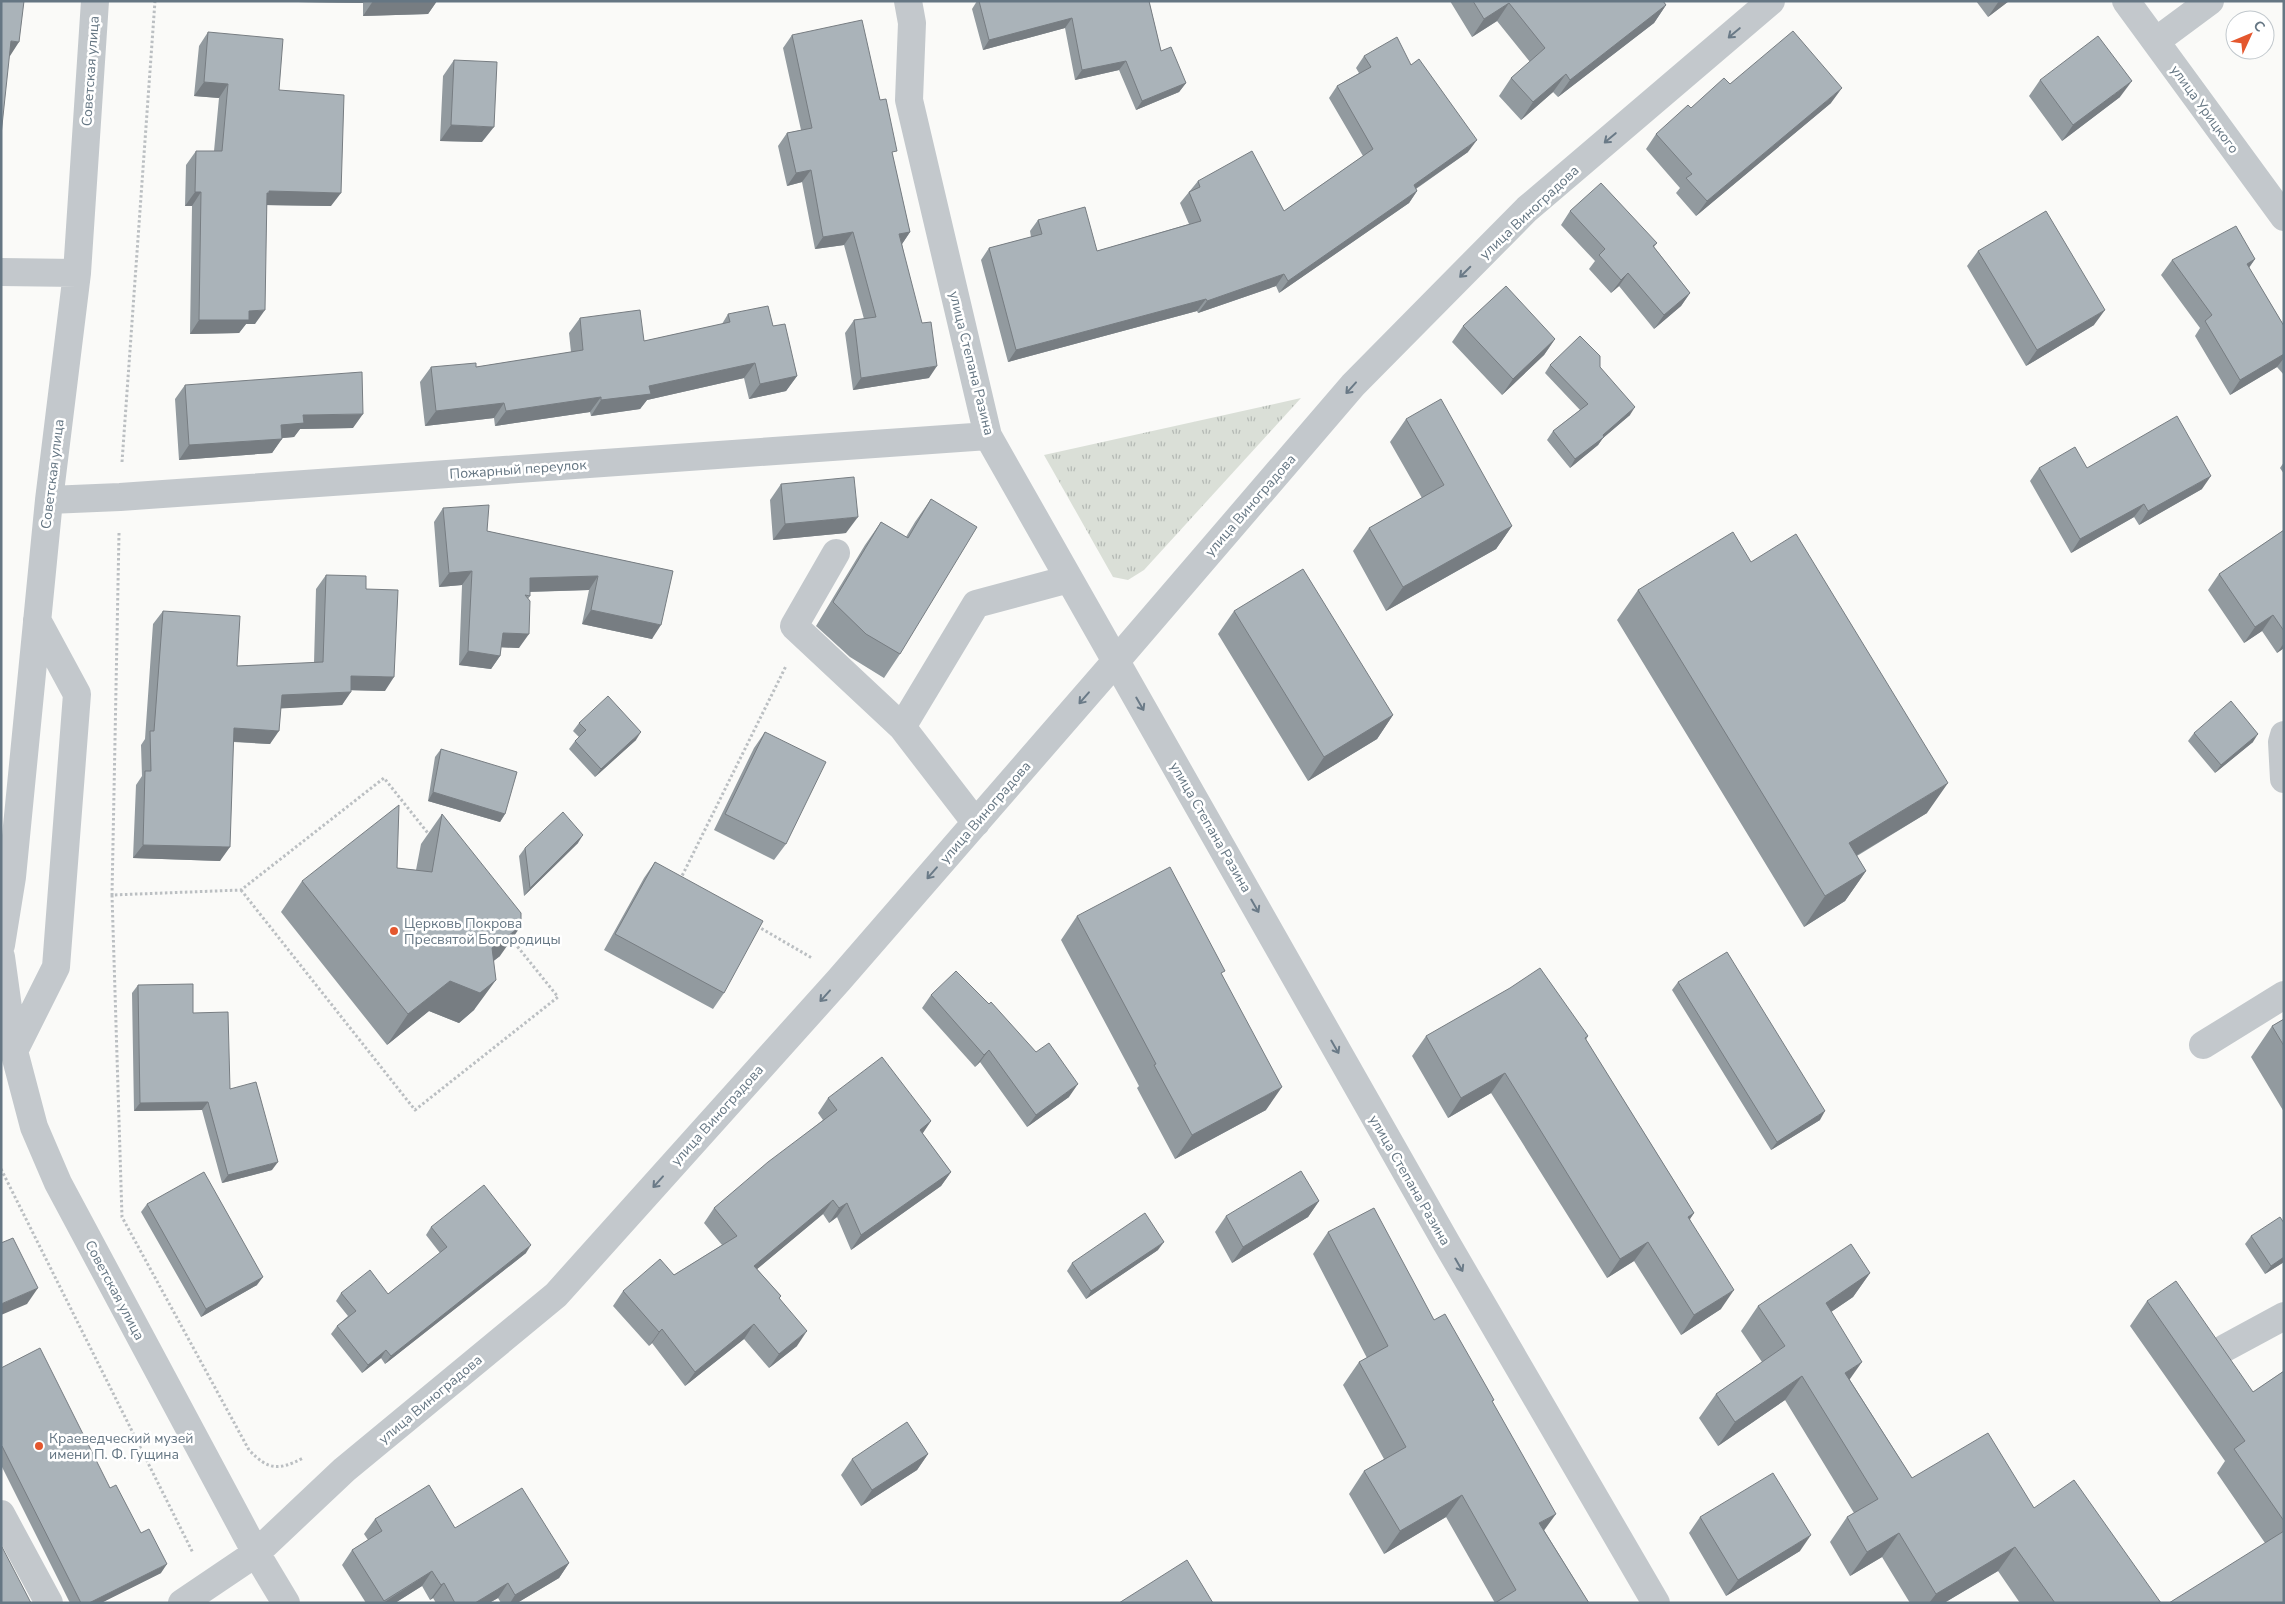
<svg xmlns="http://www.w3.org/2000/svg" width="2285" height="1604" viewBox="0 0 2285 1604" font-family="'Nunito Sans',sans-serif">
<defs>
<pattern id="grass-tufts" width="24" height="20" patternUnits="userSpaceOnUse" patternTransform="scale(1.25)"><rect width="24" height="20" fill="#dadfd7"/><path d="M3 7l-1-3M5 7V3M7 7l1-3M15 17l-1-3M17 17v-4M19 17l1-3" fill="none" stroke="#b4b9b4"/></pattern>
</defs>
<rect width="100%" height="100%" fill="#fafaf8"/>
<path fill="url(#grass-tufts)" d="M1301,398L1144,570L1128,580L1113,577L1044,455Z"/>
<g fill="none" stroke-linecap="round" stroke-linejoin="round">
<path stroke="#bbbfc2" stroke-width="3" stroke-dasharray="2.5 2.5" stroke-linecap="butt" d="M122,462L155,1
M119,533L112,895L241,890L384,778L431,837
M680,880L786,666
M241,890L415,1110L558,997L509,936
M112,895L122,1217L249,1450C268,1470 278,1471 303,1458
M757,926L812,958
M1,1169L193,1553"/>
<path stroke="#c3c8cc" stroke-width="28" d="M908,1L912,23L909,100L988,436L1447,1244L1656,1603
M2126,1L2284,217
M2156,41L2210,1
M1,272L77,273
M49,500L120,497L988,436
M836,553L794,626L902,727
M2284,735L2282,742L2284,779
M976,823L902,727L976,604L1069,579
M1,945L12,877L49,500L77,273L95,1
M1,957L14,1051L34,1127L58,1183L256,1553L286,1603
M2203,1045L2284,995
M14,1051L56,967L77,694L37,620
M2225,1348L2284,1316
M1,1514L49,1603
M182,1603L256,1553L344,1470L556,1295L839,980L1116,661L1353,385L1527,209L1771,1"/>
</g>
<path fill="#929a9f" d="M298,1H437L428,14L363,16V3L298,2Z
M977,1H1149L1161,51L1186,83L1179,92L1136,110L1119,70L1075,80L1065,28L983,50L972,9Z
M1450,1H1663L1666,5L1654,23L1558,97L1553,92L1521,120L1499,96L1511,78L1530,62L1497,21L1472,37Z
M1976,1H2009L1988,17Z
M208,32L279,90L331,206L267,205L255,324H246L239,333L190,334L192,206H185L186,165L196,151H214L219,98L194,96L199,46Z
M792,35L880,100L910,232L902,244L929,378L853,390L845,333L854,320L864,319L844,245L815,249L802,182L787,186L778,146L787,133L801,130L783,48Z
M1364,56L1411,65L1468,152L1416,189L1417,191L1409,203L1279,293L1276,286L1198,313L1197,311L1008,362L981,260L989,248L1031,237L1030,231L1038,220L1097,251L1189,224L1180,203L1198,181L1284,211L1363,156L1329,98L1337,86L1359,73L1356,68Z
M454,60L482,142L440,141L443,76Z
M2040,80L2120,97L2062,141L2029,96Z
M1730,84L1831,103L1696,216L1676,193L1680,188L1646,149L1656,134L1691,108Z
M1570,211L1657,243L1654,247L1690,293L1681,306L1654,329L1619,286L1611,293L1589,269L1595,261L1561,225Z
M1978,251L2094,325L2026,366L1967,266Z
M2255,259L2249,268L2284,326V375L2277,367L2230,395L2195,336L2200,328L2161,275L2172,260Z
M728,314L773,326L797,376L786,391L749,399L744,378L647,400L640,409L591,416L590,412L495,426L494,418L425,426L420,382L431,367H476L571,352L569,333L580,318L644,341L722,324Z
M1463,326L1555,339L1544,355L1502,395L1452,342Z
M1550,365L1600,367L1630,415L1603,438L1598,445L1570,468L1547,440L1553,431L1580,410L1545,373Z
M185,385L353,428L300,429L294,437L282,438L272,453L179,460L175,399Z
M1406,419L1512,526L1496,549L1386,611L1353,551L1369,528L1422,498L1390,442Z
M2284,462V474L2280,468Z
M2039,468H2087L2202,489L2139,525L2134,517L2071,553L2030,481Z
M781,484L846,533L773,540L770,500Z
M931,499L900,654L884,678L850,657L816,626L865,545L881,522L906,537L915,522Z
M443,508L487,531L673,571L652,639L582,624L589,590L530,592V596L528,599L519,648L501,647L500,656L491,669L459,665L462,585L439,587L434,522Z
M2284,530V648L2277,653L2262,631L2244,643L2208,590L2219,574Z
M1751,562L1927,813L1857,856L1866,871L1845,901L1804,927L1617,620L1638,590Z
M326,575L366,589L385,691L351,690L342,705L281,708L270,744L233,742L220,861L133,858L136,785L142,776L141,745L145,739L153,624L163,611L237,666L314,663L316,589Z
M1234,611L1393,715L1377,739L1308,781L1218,634Z
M579,723L636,740L595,777L569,749L575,741L579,737L573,731Z
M765,732L786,844L774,860L714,830L754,748Z
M2194,733L2253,742L2215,773L2188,741Z
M441,749L505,814L500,822L428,801L435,757Z
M442,814L500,956L493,961L474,1010L459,1023L429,1011L387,1045L281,912L302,881L397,868L416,870L421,844Z
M578,843L524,896L519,856L525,848Z
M655,862L724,993L713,1009L604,950L644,878Z
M1077,916L1222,975L1266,1110L1175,1159L1137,1088L1139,1086L1061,940Z
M1678,982L1820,1120L1771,1150L1672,990Z
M138,985L193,1013L230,1089L272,1170L222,1183L202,1110L134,1111L132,993Z
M931,995L1069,1097L1027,1127L980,1062L975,1067L922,1008Z
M2284,1019V1112L2251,1057L2272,1026Z
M1426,1036H1588L1586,1040L1694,1213L1690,1219L1721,1309L1681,1335L1634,1261L1607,1278L1491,1093L1448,1118L1412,1056Z
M828,1098L931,1121L922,1133L951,1172L941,1186L851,1250L837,1217L829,1223L823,1214L757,1269L781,1296L779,1299L797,1346L769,1368L744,1339L685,1386L652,1343L649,1346L613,1306L623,1291L674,1275L722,1245L704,1223L714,1208L823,1120L818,1113Z
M1319,1201L1308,1217L1232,1263L1215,1232L1226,1216Z
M147,1204L257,1285L201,1317L141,1212Z
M2284,1223V1262L2265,1274L2245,1244L2251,1236Z
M431,1227L526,1253L385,1364L381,1358L362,1373L331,1334L337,1326L348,1316L336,1301L341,1293L388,1294L440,1253L426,1235Z
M1328,1232L1434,1320L1494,1400L1492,1402L1544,1530L1589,1603H1495L1446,1517L1384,1554L1349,1494L1364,1471L1384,1459L1343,1385L1359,1362L1367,1358L1313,1254Z
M1158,1250L1086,1299L1067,1271L1072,1263Z
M1870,1273L1853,1297L1831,1312L1850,1380L1912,1478L2034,1508L2161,1603H2020L1998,1571L1944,1603H1910L1882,1557L1850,1576L1830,1542L1847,1517L1854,1513L1785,1400L1718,1446L1699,1418L1716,1394L1762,1362L1741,1331L1758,1306Z
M2147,1301L2253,1392L2284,1371V1603L2265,1543L2217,1473L2225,1461L2130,1326Z
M1,1368L110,1488L161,1573L101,1603H70L1,1465Z
M928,1454L917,1470L861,1506L841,1475L852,1459Z
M1700,1517L1800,1551L1726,1596L1689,1533Z
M375,1519L455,1528L569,1563L559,1578L517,1603H501L498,1598L489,1603H436L433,1598L430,1600L422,1586L395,1603H366L342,1565L352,1550L368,1540L364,1534Z"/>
<path fill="#777d82" d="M299,1H364L363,3L298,2Z
M373,1H437L428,14L363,16Z
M1999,1H2009L1988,17Z
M1509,3L1497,21L1472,37L1484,19Z
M1666,5L1654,23L1558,97L1570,80Z
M1072,18L1065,28L983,50L989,40Z
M11,41L19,42L10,56L1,54Z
M1126,61L1119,70L1075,80L1082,70Z
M1566,74L1553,92L1521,120L1533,102Z
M2132,81L2120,97L2062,141L2073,125Z
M204,82L228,84L219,98L194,96Z
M1186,83L1179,92L1136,110L1142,101Z
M1842,88L1831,103L1696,216L1707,201Z
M451,125L494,127L482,142L440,141Z
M1477,140L1468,152L1405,196L1414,185Z
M811,170L802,182L787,186L796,173Z
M269,191L341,193L331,206L261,205L267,193Z
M1417,191L1409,203L1279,293L1288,281Z
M195,192H201L192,206H185Z
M853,232L844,245L815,249L823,237Z
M910,232L902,244L899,234Z
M2255,259L2244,274L2247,264Z
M1628,273L1619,286L1611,293L1621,280Z
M1284,274L1276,286L1198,313L1207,301Z
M1690,293L1681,306L1654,329L1664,315Z
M1206,299L1197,311L1008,362L1016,350Z
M265,310L255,324H246L239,333L190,334L199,320L249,311Z
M2105,310L2094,325L2026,366L2037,350Z
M1555,339L1544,355L1502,395L1513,379Z
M2284,354V358L2277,367L2230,395L2240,380Z
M755,363L744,378L647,400L640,409L591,416L601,400L649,386Z
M937,366L929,378L853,390L861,378Z
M797,376L786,391L749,399L760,384Z
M601,397L590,412L495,426L506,411Z
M504,403L494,418L425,426L436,411Z
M1635,407L1630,415L1603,438L1598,445L1570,468L1575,459Z
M363,414L353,428L300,429L294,437L271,439L281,425L303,415Z
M282,439L272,453L179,460L189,445Z
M2211,476L2202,489L2139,525L2148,511Z
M2144,504L2134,517L2071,553L2080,539Z
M858,517L846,533L773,540L785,524Z
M1512,526L1496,549L1386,611L1403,587Z
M472,571L462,585L439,587L449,573Z
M598,576L589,590L520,592L530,578Z
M591,610L661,625L652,639L582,624Z
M2273,615L2262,631L2244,643L2255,627Z
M503,633L529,634L519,648L494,647Z
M2284,643V648L2277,653Z
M468,651L500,656L491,669L459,665Z
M351,676L394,677L385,691L341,690Z
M351,692L342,705L272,709L282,695Z
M1393,715L1377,739L1308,781L1324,757Z
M234,728L279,731L270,744L224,741Z
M641,732L636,740L595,777L601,769Z
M2258,734L2253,742L2215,773L2221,765Z
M1948,783L1927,813L1827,873L1849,843Z
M433,792L505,814L500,822L428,801Z
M583,835L578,843L524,896L530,888Z
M143,845L230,847L220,861L133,858Z
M1866,871L1845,901L1804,927L1825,896Z
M521,926L500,956L471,979L492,948Z
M496,980L474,1010L459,1023L429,1011L387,1045L408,1014L450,981Z
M989,1050L980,1062L975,1067L984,1055Z
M1505,1073L1491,1093L1448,1118L1461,1098Z
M1078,1084L1069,1097L1027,1127L1036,1115Z
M1282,1087L1266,1110L1175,1159L1192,1135Z
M208,1102L202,1110L134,1111L140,1103Z
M1825,1111L1820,1120L1771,1150L1777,1142Z
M931,1121L921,1136L920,1130Z
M278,1162L272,1170L222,1183L228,1175Z
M951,1172L941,1186L851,1250L861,1235Z
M833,1200L823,1214L744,1280L754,1266Z
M1319,1201L1308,1217L1232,1263L1243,1247Z
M847,1203L837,1217L829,1223L839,1208Z
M1694,1213L1681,1232L1688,1217Z
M1164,1242L1158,1250L1086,1299L1091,1291Z
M1648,1242L1634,1261L1607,1278L1620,1259Z
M531,1245L526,1253L385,1364L391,1356Z
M2284,1257V1262L2265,1274L2271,1266Z
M1870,1273L1853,1297L1809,1327L1826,1303Z
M263,1277L257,1285L201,1317L206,1309Z
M38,1288L27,1304L1,1315V1304Z
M1734,1290L1721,1309L1681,1335L1694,1315Z
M754,1324L744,1339L685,1386L695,1372Z
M662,1329L652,1343L649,1346L659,1332Z
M807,1331L797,1346L769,1368L779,1354Z
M386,1350L381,1358L362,1373L368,1365Z
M1862,1362L1845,1386V1373Z
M1802,1376L1785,1400L1718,1446L1735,1422Z
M928,1454L917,1470L861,1506L872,1490Z
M1462,1495L1446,1517L1384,1554L1400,1531Z
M1556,1514L1540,1536L1539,1523Z
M1899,1533L1882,1557L1850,1576L1867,1552Z
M1811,1535L1800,1551L1726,1596L1738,1580Z
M2015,1547L1998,1571L1944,1603H1929L1936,1594Z
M569,1563L559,1578L517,1603H510L515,1595Z
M167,1564L161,1573L101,1603H89Z
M432,1571L422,1586L395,1603H383Z
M444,1583L433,1598L430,1600L441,1585Z
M508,1583L498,1598L489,1603H475Z"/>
<path fill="#aab3b9" stroke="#777d82" d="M1,1H24L19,42L11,41L1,135Z
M979,1H1149L1161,51L1171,47L1186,83L1142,101L1126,61L1082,70L1072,18L989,40Z
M1473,1H1663L1666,5L1570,80L1566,74L1533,102L1511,78L1545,48L1509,3L1484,19Z
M862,20L880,100L886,99L897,151L892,152L910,232L899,234L922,323L931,322L937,366L861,378L854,320L876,317L853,232L823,237L811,170L796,173L787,133L812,128L792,35Z
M1793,31L1842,88L1707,201L1686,178L1692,174L1656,134L1688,105L1691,108L1724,78L1730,84Z
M208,32L283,39L279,90L344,95L341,193L269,191V193H267L265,310L249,311V320H199L201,192H195L196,151H222L228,84L204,82Z
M2098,36L2132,81L2073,125L2040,80Z
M1397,37L1411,65L1419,59L1477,140L1414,185L1417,191L1288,281L1284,274L1207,301L1206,299L1016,350L989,248L1042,234L1038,220L1085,207L1097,251L1201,221L1189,192L1200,187L1198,181L1252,151L1284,211L1373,149L1337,86L1371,67L1364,56Z
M454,60L497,62L494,127L451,125Z
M1601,183L1657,243L1653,246L1690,293L1664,315L1628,273L1621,280L1599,255L1605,249L1570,211Z
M2046,211L2105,310L2037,350L1978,251Z
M2236,226L2255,259L2247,264L2284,326V354L2240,380L2205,321L2212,315L2172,260Z
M1506,286L1555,339L1513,379L1463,326Z
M768,306L773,326L785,324L797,376L760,384L755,363L649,386L651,394L601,400V397L506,411L504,403L436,411L431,367L476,363V367L583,350L580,318L640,310L644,341L730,322L728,314Z
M1580,336L1600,356V367L1635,407L1603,435L1604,437L1575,459L1553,431L1588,404L1550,365Z
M362,372L363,414L303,415L304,423L281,425L282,439L189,445L185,385Z
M1441,399L1512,526L1403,587L1369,528L1444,485L1406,419Z
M2177,416L2211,476L2148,511L2144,504L2080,539L2039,468L2075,447L2087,468Z
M854,477L858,517L785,524L781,484Z
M931,499L977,527L900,654L866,634L833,602L881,522L908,538Z
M489,505L487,531L673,571L661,625L591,610L598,576L530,578V596L525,595L530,601L529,634L503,633L500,656L468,651L472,571L449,573L443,508Z
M2284,530V631L2273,615L2255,627L2219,574Z
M1733,532L1751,562L1796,534L1948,783L1849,843L1866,871L1825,896L1638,590Z
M1303,569L1393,715L1324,757L1234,611Z
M326,575L366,576V589L398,590L394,677L351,676V692L282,695L279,731L234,728L230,847L143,845L145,771H151L150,731H154L163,611L240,616L237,666L323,662Z
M608,696L641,732L601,769L575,741L586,730L579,723Z
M2231,701L2258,734L2221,765L2194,733Z
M765,732L826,762L786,844L725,814Z
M441,749L517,772L505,814L433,792Z
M399,805L397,868L432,872L442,814L521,913V926L492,948L496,980L480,993L450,981L408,1014L302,881Z
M563,812L583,835L530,888L525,848Z
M655,862L763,921L724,993L615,934Z
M1170,867L1225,971L1221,973L1282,1087L1192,1135L1154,1065L1156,1064L1077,916Z
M1727,952L1825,1111L1777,1142L1678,982Z
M1540,968L1588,1036L1585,1038L1694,1213L1688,1217L1734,1290L1694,1315L1648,1242L1620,1259L1505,1073L1461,1098L1426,1036L1510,988Z
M956,971L989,1004L991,1002L1036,1052L1049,1043L1078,1084L1036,1115L989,1050L984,1055L931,995Z
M193,984V1013L228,1012L230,1089L256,1082L278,1162L228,1175L208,1102L140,1103L138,985Z
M2284,1019V1046L2272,1026Z
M882,1057L931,1121L920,1130L951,1172L861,1235L847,1203L839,1208L833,1200L754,1266L781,1296L779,1298L807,1331L779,1354L754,1324L695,1372L662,1329L659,1332L623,1291L660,1259L674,1275L737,1236L714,1208L768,1162L837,1110L828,1098Z
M1301,1171L1319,1201L1243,1247L1226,1216Z
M204,1172L263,1277L206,1309L147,1204Z
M484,1185L531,1245L391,1356L386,1350L368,1365L337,1326L356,1311L341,1293L370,1270L388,1294L447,1247L431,1227Z
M1374,1208L1434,1320L1445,1314L1494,1400L1492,1401L1556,1514L1539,1523L1589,1603H1495L1516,1590L1462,1495L1400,1531L1364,1471L1406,1447L1359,1362L1388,1346L1328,1232Z
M1145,1213L1164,1242L1091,1291L1072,1263Z
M2280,1217L2284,1223V1257L2271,1266L2251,1236Z
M13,1238L38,1288L1,1304V1243Z
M1851,1244L1870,1273L1826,1303L1862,1362L1845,1373L1912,1478L1988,1433L2034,1508L2074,1480L2161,1603H2055L2015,1547L1936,1594L1899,1533L1867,1552L1847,1517L1878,1499L1802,1376L1735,1422L1716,1394L1785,1346L1758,1306Z
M2176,1281L2253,1392L2284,1371V1521L2234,1449L2245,1441L2147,1301Z
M40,1348L110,1488L116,1485L141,1533L149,1529L167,1564L89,1603H81L2,1446H1V1368Z
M907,1422L928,1454L872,1490L852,1459Z
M1773,1473L1811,1535L1738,1580L1700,1517Z
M429,1485L455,1528L522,1488L569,1563L515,1595L508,1583L475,1603H455L444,1583L441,1585L432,1571L384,1601L352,1550L382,1531L375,1519Z
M2284,1531V1603H2169Z
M1,1545L31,1603H1Z
M1187,1560L1213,1603H1119Z"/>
<defs><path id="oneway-shaft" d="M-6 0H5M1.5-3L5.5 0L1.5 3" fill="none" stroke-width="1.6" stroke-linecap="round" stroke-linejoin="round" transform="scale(1.25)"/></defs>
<g stroke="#6a7a87">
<use href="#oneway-shaft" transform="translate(1734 33) rotate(140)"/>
<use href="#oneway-shaft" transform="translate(1610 138) rotate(140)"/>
<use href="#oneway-shaft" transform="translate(1465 272) rotate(135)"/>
<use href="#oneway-shaft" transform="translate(1351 388) rotate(132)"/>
<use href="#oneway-shaft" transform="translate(1084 698) rotate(131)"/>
<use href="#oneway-shaft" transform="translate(1140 704) rotate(60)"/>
<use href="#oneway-shaft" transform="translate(932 873) rotate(131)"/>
<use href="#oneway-shaft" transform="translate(1255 906) rotate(60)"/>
<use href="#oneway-shaft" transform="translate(825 996) rotate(132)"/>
<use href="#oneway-shaft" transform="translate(1335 1047) rotate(60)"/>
<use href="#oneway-shaft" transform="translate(658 1182) rotate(132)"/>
<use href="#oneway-shaft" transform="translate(1459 1265) rotate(60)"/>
</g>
<g fill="#e4572e" stroke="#fff" stroke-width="2">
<circle cx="394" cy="931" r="5"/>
<circle cx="39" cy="1446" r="5"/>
</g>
<g text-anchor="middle" stroke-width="5" stroke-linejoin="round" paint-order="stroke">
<g font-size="14" fill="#657683" stroke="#fff">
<text transform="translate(90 71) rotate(-86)" y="5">Советская улица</text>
<text transform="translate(2205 109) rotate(54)" y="5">улица Урицкого</text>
<text transform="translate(1529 212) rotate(-43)" y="5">улица Виноградова</text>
<text transform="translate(972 363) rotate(76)" y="5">улица Степана Разина</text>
<text transform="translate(518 469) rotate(-4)" y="5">Пожарный переулок</text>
<text transform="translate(52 474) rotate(-83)" y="5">Советская улица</text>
<text transform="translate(1250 505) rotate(-49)" y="5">улица Виноградова</text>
<text transform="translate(985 812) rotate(-49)" y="5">улица Виноградова</text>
<text transform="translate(1211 827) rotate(60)" y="5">улица Степана Разина</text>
<text transform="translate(717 1115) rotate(-48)" y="5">улица Виноградова</text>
<text transform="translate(1410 1180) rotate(60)" y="5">улица Степана Разина</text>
<text transform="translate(115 1290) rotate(62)" y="5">Советская улица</text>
<text transform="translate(430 1399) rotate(-40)" y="5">улица Виноградова</text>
</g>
<g font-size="14" fill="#657683" stroke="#fff" text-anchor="start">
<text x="404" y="928">Церковь Покрова<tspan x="404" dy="16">Пресвятой Богородицы</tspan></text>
<text x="49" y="1443">Краеведческий музей<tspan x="49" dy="16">имени П. Ф. Гущина</tspan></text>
</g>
</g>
<rect width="2285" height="1604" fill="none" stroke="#657683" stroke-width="5"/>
<g transform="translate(2250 35) rotate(46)"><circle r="24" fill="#ffffff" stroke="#c1c8cd"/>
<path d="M0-4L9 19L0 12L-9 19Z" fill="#e4572e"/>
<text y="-8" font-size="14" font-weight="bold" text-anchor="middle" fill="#657683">С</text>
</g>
</svg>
